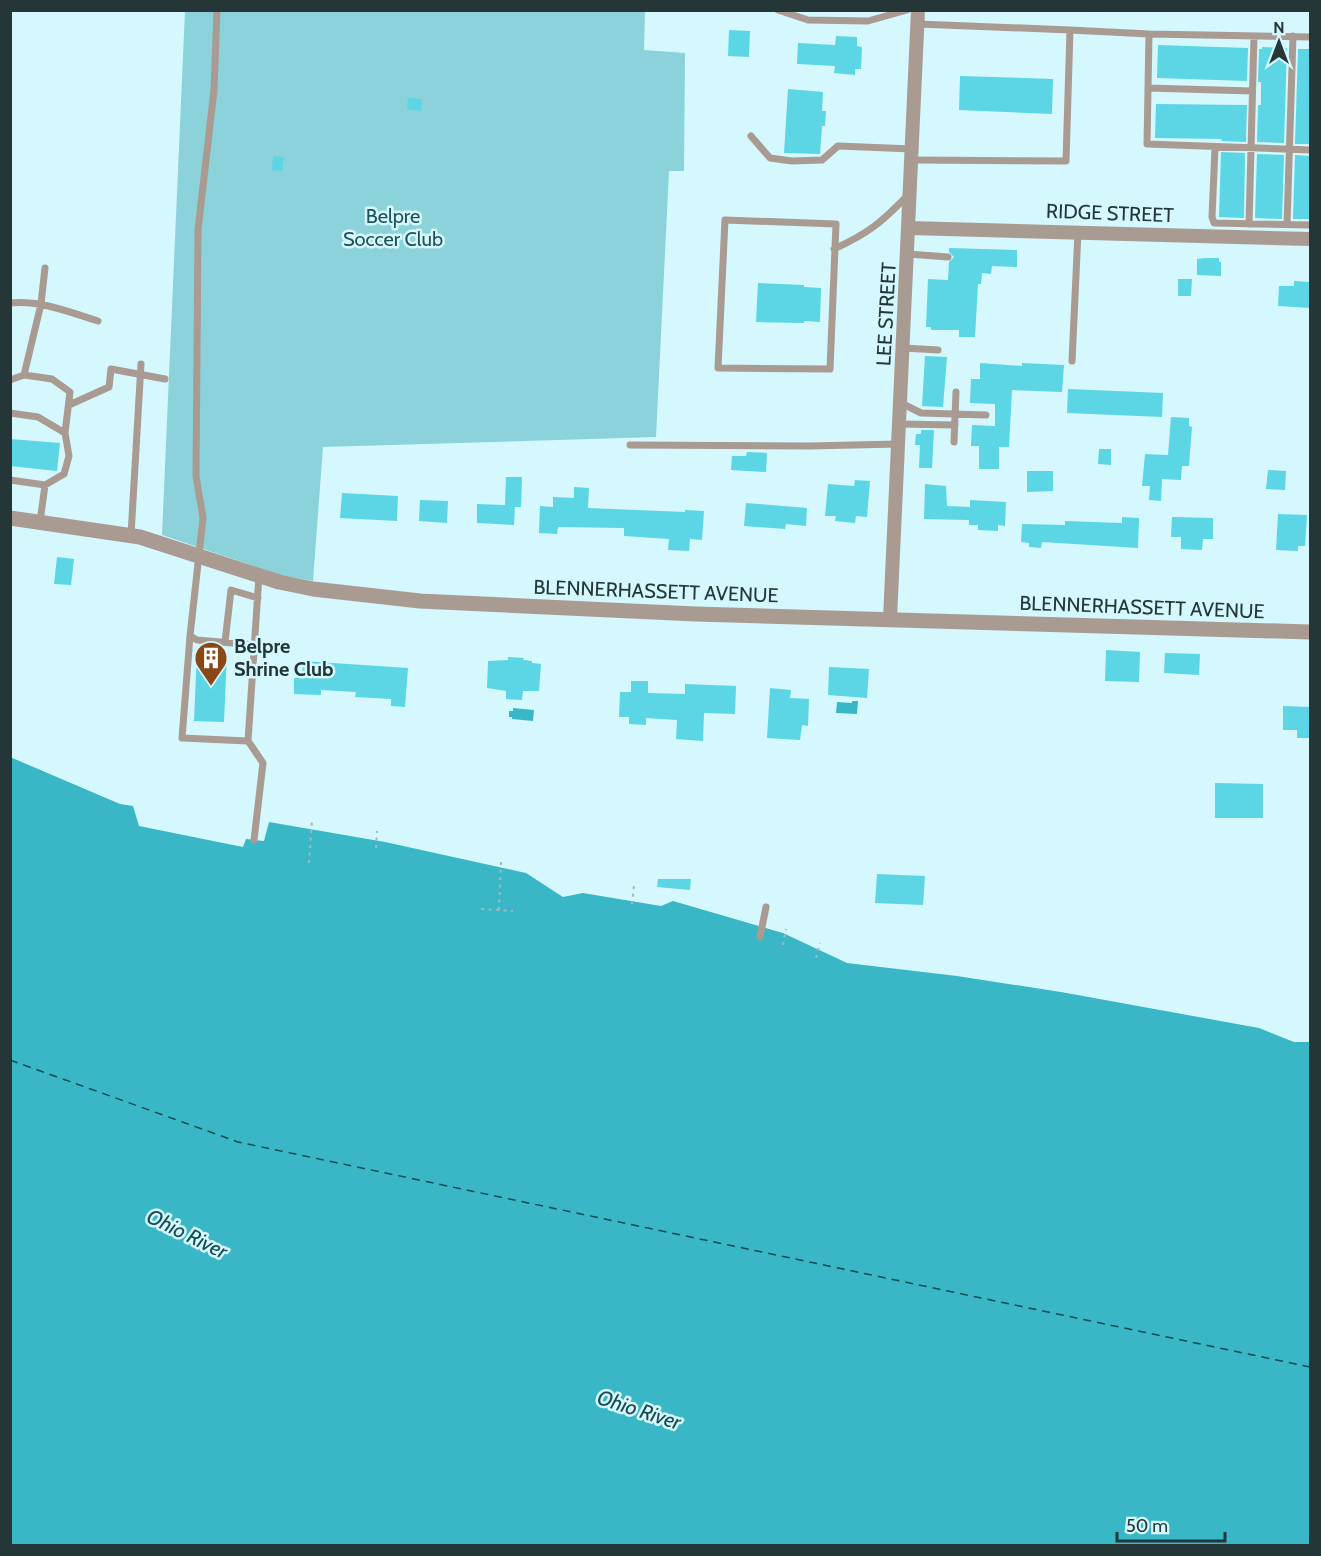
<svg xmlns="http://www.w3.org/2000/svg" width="1321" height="1556" viewBox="0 0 1321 1556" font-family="Cabin,sans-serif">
<rect width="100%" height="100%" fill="#d4f8fd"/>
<path fill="#8cd2db" d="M185,11H645L644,50L685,53L684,171H669L656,437L323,447L313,581L280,575L162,535Z"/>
<path fill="#39b7c6" d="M852,701H858L857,714L836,713L837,702L852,703Z
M513,708L534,710L533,721L512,719V717H509V711H513Z
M10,757L120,804L133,806L139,826L243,847L246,839L264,841L269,822L385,842L526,873L563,897L583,893L661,906L673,901L783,933L847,963L957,976L1061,992L1259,1028L1294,1042H1310V1545H11Z"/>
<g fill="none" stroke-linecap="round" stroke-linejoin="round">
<path stroke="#144a50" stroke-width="1.5" stroke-dasharray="8 6" stroke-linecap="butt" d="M10,1060L238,1142L1310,1367"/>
</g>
<path fill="#5cd5e4" d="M729,30L750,31L749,57L728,56Z
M836,36L857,37V46L862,47L861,69H855V75L834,73L835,66L797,64L798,43L835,45Z
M1158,45L1248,48L1247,81L1157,78Z
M1262,47L1287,48L1284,143L1257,142L1258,105H1261V82H1258L1259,49H1262Z
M1298,49H1311V144H1295Z
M960,76L1053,79L1052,114L959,110Z
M788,89L823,92L822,111H826L825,126H822L820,154L784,153Z
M408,98L422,99L421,111L407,109Z
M1156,104L1247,105L1246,142L1221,141L1222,139L1155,138Z
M1221,152L1245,153L1244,218L1219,217Z
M1257,154L1284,155L1282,219L1255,218Z
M1295,155L1311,156V219H1293Z
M273,156L284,157L282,171L272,170Z
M949,248L1017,250V267L992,266L991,274L982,273L981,284H978L975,337H959V330H931V327H926L928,279L948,280L949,262L954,257L949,252Z
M1205,258H1219V262H1221V276L1197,275V259Z
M1178,279H1192L1191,296H1178Z
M1294,281L1309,282L1311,308L1278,306L1279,286H1294Z
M758,283L804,285V287L821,288L820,322L804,321V323L756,322Z
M925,356L947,357L943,407L922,406Z
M980,363L1022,366V363L1064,365L1062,392L1012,390L1009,447H999V469H979V446H971L972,425L995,426V404L970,403L971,379H980Z
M1068,389L1163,393L1162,417L1067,413Z
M1171,417L1189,418V426L1192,427L1189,466H1182L1181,480L1162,479L1161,501L1149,500L1150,486H1142L1145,454L1168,455Z
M921,430H934L932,468H919L920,445H915L916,434H921Z
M10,439L60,443L57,471L10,466Z
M1099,449H1111V465L1098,464Z
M747,452L767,453L766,472L731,470L732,456H746Z
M1268,470L1286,471L1285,490L1266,489Z
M1027,471H1053V491L1027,492Z
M506,477H522L521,507H515L514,525L477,523V504L505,505Z
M855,480L870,481L867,517L856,516L855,523L835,521L836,516H825L828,484L854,486Z
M925,484L946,486L947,506L970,507V500L1006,502L1005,526L998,525V531L978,530V525H969V520L924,519Z
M574,487L589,488L588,508L685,512V510L704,511L702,540L690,539L689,551L668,550L669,539L624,536V528L558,527L557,534L539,533L540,506L553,507V497L574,498Z
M342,493L398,496L397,521L340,518Z
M420,500L448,501L447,523L419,521Z
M746,503L807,508L806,526L786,524L785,529L744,526Z
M1278,514L1307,515L1305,546H1298V551L1276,550Z
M1122,517L1139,518L1138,548L1042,542L1041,548L1029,547V543L1021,542L1022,524L1065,525V521L1122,523Z
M1172,517L1213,518V539H1203L1202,550L1181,549V537H1171Z
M57,557L74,559L71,585L54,584Z
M1106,650L1140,652L1139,682L1105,681Z
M197,652L227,653L224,722L194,721Z
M1165,653L1200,654L1199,675L1164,673Z
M508,657L524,658L523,660L532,661V663L541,664L539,691H523L522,700L506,699V691L487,688L488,661L508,660Z
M303,661L408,668L405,707L391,706V699L355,697L356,692L321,690V695L294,694V678H302Z
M829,667L869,669L867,698L828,695Z
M631,681H648V693L685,694V684L736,686L735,714L704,713L703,741L676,739L677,720L646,718V725L629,724V717H619L620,692H631Z
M770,688L791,690L790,698L809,699L808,726L802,725L800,740L767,738Z
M1283,706L1311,707V738H1297V730H1283Z
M1215,783L1263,784V818H1215Z
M877,874L925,876L923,905L875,903Z
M658,879H691L690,890L657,887Z"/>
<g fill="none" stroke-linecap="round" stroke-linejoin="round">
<path stroke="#9cb9be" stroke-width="2" stroke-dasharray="3 4.5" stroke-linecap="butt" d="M376,848L377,831
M309,863L312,820
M632,904L634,885
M481,909L513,911
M499,910L501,862
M783,945L786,929
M816,958L820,943"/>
<path stroke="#a99b92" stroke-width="7" d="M217,10L214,90L198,230L196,476L203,518L190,636L182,738L248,741L259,575
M778,10L808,20L868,21L907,10
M1070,30L1149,34L1310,37
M1149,34L1147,144L1310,150
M1148,88L1252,91
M751,136L770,158L792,161L822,160L838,146L912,149
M1215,148L1212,217L1214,223L1310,225
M912,160L1066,161L1070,30L918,24
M725,220L836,224L830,369L718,368Z
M1249,224L1254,36
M1287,224L1293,36
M834,249C869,233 882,222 909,194
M908,254L948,257
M10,303C40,300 69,312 98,321
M904,348L938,350
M1072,361L1078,232
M24,375L52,379L70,392L65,433
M10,380L24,375L41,304L45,268
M901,403L921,413L986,415
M69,405L109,387L111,369L165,379
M10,413L38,417L65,433L69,456L64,474L45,485
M900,424L955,425
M954,442L956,392
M630,445L809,446L898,444
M10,480L45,485L40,522
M131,535L141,364
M190,636L197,640L255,645
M225,642L231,590L258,598
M248,741L263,763L254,840
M760,937L766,907"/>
<path stroke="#a99b92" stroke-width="14" d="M909,228L1310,239
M890,619L918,10"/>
<path stroke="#a99b92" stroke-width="15" d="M10,518L140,537L279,582L313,589L420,601L696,614L1310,632"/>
</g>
<defs>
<g id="building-pin" transform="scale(1.725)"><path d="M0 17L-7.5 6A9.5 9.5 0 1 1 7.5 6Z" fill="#8a4817" stroke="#d4f8fd"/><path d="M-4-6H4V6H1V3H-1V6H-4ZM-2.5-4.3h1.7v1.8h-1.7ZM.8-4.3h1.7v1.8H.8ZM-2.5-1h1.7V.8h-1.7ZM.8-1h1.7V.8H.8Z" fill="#fff"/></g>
</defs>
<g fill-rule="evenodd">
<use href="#building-pin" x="211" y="658"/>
</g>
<g text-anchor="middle" stroke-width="5" stroke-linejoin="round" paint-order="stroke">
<g font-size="20" fill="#253639" stroke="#d4f8fd">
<text transform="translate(1110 213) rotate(2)" y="7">RIDGE STREET</text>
<text transform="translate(886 314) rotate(-87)" y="7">LEE STREET</text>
<text transform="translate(656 591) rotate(2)" y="7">BLENNERHASSETT AVENUE</text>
<text transform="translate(1142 607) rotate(2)" y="7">BLENNERHASSETT AVENUE</text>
</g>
<g font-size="20" fill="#1e5259" stroke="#d4f8fd">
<text x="393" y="223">Belpre<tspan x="393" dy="23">Soccer Club</tspan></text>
</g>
<g font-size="20" font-weight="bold" fill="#253639" stroke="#d4f8fd" text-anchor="start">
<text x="234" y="653">Belpre<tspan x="234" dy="23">Shrine Club</tspan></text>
</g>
<g font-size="21" font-style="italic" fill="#144a50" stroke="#d4f8fd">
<text transform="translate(187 1234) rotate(26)" y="7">Ohio River</text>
<text transform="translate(639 1410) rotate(18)" y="7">Ohio River</text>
</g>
</g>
<rect width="1321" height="1556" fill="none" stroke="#253639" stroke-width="24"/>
<g transform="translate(1279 42)" stroke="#d4f8fd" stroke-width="4.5" paint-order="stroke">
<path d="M0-4.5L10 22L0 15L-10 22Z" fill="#253639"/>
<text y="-9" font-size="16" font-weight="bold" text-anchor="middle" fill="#253639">N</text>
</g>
<path d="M1117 1532v9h108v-9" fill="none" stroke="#253639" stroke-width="3"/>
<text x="1126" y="1532" font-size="18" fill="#253639" stroke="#d4f8fd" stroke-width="4.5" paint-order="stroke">50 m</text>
</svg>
